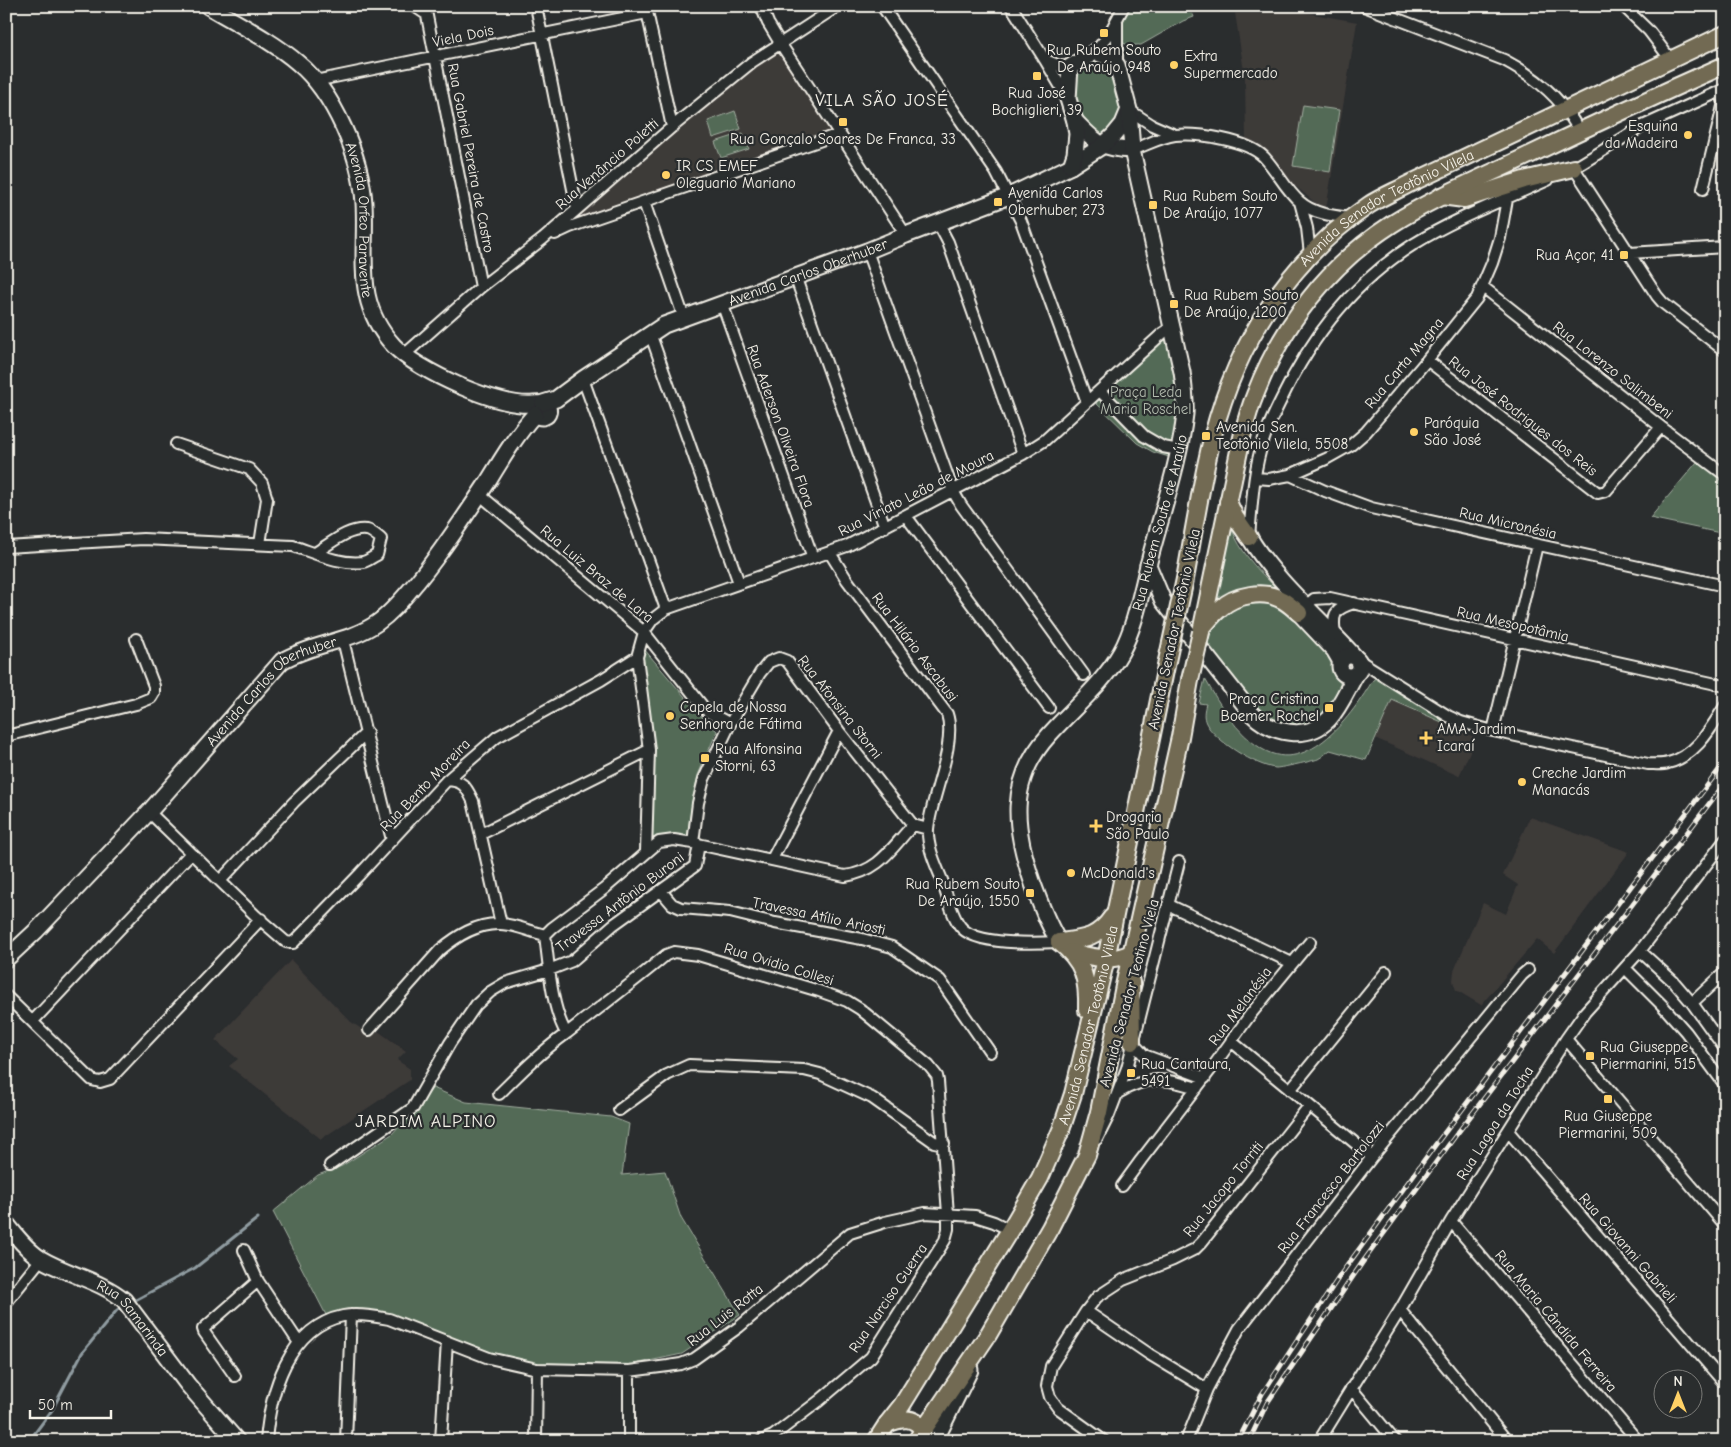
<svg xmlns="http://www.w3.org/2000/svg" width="1731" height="1447" viewBox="0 0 1731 1447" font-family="'Comic Neue',sans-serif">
<rect width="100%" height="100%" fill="#2a2d2e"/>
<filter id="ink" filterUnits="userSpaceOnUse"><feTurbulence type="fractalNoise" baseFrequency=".02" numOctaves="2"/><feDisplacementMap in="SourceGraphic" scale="10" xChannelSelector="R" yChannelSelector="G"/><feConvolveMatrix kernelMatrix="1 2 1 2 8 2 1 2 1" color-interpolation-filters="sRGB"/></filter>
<g filter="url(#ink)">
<path fill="#3e3a39" d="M1234,6H1269L1357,22L1326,209L1320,207L1293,184L1268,154L1246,140L1245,78Z
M780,48L833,130L575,220L746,72Z
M1392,700L1476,738L1459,776L1375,738Z
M1530,817L1629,852L1554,953L1537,939L1481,1005L1456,990L1453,981L1454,971L1483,903L1506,914L1518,885L1503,875Z
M291,960L351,1022L372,1036L378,1031L406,1051L397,1060L410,1069V1080L321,1139L229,1066L238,1059L215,1040Z"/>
<path fill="#526a57" stroke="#a3aea0" d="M1127,6H1189L1194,17L1183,21L1141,45H1128L1119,41L1122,13Z
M1095,56L1112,61L1127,109L1121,126L1102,136L1091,133L1070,102L1071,76Z
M1303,105L1339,110L1330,172L1293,166Z
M735,111L741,129L713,138L708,121Z
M743,133L749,149L721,158L715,142Z
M1169,335L1182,393L1172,458L1153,452L1137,443L1093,400L1159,340Z
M1697,462L1725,482V534L1650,518Z
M1230,527H1231C1243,560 1272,584 1297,607L1279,596L1214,602Z
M1270,602L1293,615L1336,660C1345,686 1338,698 1326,721L1278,737L1203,646C1224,610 1227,604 1270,602Z
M644,649L702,717L717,731L698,775L692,803L687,837L649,840L642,659Z
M1378,676L1438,715L1444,723L1392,700L1366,760L1330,750C1326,753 1322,757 1318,759C1313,761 1281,768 1276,768C1257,767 1214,740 1206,723C1203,717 1204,710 1206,704L1199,703L1205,679C1220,705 1236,733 1262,749C1309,777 1353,713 1373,680Z
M433,1088L466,1102L611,1117L629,1124L622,1175L665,1171L681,1218L740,1315L682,1354L630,1365L536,1363L499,1356L456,1341L389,1314L355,1309L326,1315L273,1212L318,1175L342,1166L392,1134Z"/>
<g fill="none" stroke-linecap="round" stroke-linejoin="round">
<path stroke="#909ca1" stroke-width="3" d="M130,1303L195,1268L258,1218
M29,1441L52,1410L82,1353L117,1310L122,1307"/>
<g stroke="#f4f1e8" stroke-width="14">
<path id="street" d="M414,6L426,14
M425,6L481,287
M536,6L577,209
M761,6L768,23L780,43L906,235
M882,6L996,172L1021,221L1087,402
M1011,6L1045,60L1068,99
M1364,6L1504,60C1536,77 1563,99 1579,131
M1623,6L1649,31L1671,60
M646,7L672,127
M1117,22V65
M1095,52L1108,36L1124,6
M1045,60L1060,66L1070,67
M315,81L647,13
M1129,110L1152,125L1175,135
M1132,150C1147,145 1160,137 1175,135C1199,133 1247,140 1264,157C1277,171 1286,190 1300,202C1313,214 1334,216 1351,218
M1574,168L1657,296L1663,303L1725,351
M1571,170L1643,126L1725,89
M1703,189L1724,102L1720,91
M644,202L684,318
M1300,202L1307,228L1310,254
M938,223L948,242L1023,454
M555,234L570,227L839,134
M867,251L953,491L961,505L1084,675
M1630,253L1725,247
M795,276L885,527
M1483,287L1661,427L1725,475
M722,303L813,558
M650,333L739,583
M404,355L481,287L543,239L672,127L752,62L838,6
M1427,360L1598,493L1606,491L1661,427
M583,379L666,609
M1100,391L1144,436L1163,447L1179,450
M176,444L249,469L262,483L267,499L260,544
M1290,475L1325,491L1371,508L1725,586
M1256,478L1269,479L1290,475L1326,459L1351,445L1366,432L1427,360L1477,298L1492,263L1500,238L1507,199
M479,494L644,632L705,709L710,713L730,724
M906,516L1049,708
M1249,536C1252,506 1253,471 1263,442C1267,428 1274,414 1281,400C1311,337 1355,281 1414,244C1456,218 1504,200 1548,180
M6,547L143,539L293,546C315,553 340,565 363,562C368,561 372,557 377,555L381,539C377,536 372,531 367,530C349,527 330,544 315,553
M830,553L847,580L947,714C957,744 931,797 928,829C927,847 936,865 942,880C947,895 951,914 960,926C974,946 1037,943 1059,942
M1302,609L1314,599L1330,598L1725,686
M1335,635C1332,614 1334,609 1354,603
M343,640L392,840
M1360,661L1448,716L1461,722L1493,731L1648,764C1655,764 1662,765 1668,763C1696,756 1711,728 1725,706
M1493,731L1537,545
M6,736L136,704L151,698L154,693V686L136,639
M447,780C464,781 466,787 473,801L501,924
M149,812L256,916L286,942L293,943L360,874L447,780L497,737L601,680L637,657
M481,834L649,750
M693,843L698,803L704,779L731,722L760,673L769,662L779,658L787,661L839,731L913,825
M646,852L649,750L637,657L644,632L653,619L666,609L847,546L1023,454L1045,440L1163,333L1171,328
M772,859L839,731
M220,881L294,802L367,732
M661,891L672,904L681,908L730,912L775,923L862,939L892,947L940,980L990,1052
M1169,905L1292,963
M545,935C549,966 551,1006 566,1033
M1640,951L1674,982L1692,1003L1725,1049
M1625,968L1663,1006L1686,1032L1725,1085
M6,996L92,1080L100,1082L110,1079L261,919
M1692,1003L1725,972
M33,1021L191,853
M369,1030L440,950C457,936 477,923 500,924C514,924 531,932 545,935L552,928L604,889L659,842L674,840L693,843L845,876C880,871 891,848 913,825L928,829
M1566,1039L1725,1225
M1231,1041L1372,1157
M1132,1042L1144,1055L1205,1078
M1290,1090L1386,972
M1118,1093C1148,1075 1165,1078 1197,1088
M499,1094C520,1073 542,1051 567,1033C600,1007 634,982 666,955L674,952L698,955L819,991L847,1001L860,1009L929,1066L937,1076L938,1081L948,1214V1229L945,1240L871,1357L819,1401L773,1436L761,1441
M619,1110L667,1075L689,1065L804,1070L820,1074L872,1098L934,1142L944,1144
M1508,1131L1725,1384
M1097,1139L1109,1115L1127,1068L1179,862
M330,1165L413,1108L450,1043L476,1005L490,992L505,983L549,970L572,961L613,925L695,866L699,844
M1122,1186L1141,1160L1212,1068L1250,1015L1310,942
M1451,1221L1638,1441
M244,1250L258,1281L299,1343
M6,1303L41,1259
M1400,1310L1507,1441
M1086,1311L1149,1354L1207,1389
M629,1371V1441
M235,1376L204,1332L203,1329L258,1281
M1351,1388L1395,1441
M266,1441C270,1393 288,1327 343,1316C357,1313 374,1316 389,1319L489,1358L537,1369L629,1371L668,1366L681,1364L694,1359L739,1327L850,1233L885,1222L925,1213L975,1216L994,1222L1010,1230
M346,1441L351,1315
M441,1441L447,1341
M536,1441L537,1369
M1104,1441L1058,1408L1050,1397L1047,1386L1051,1366L1086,1311L1097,1297L1123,1280L1173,1260L1195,1249L1202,1242L1309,1106
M1186,1441L1207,1389L1239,1329L1372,1157L1522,975L1528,970
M1319,1441L1400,1310L1451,1221L1566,1039L1585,1012L1640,951L1725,840"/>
</g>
<g stroke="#f4f1e8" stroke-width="19">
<g id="secondary">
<path id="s1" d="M208,6C238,24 271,40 298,63C334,93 361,157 364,203C367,257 353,302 394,346C418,371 499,408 534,404C557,401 549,425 535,414V406"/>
<path d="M1075,121C1095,142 1102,149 1132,150"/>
<path id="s2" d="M543,403L556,399L583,379L664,325L867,251L906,235L1009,196L1071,166L1102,146L1114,135L1123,124L1128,112"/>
<path d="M1249,537C1276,582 1319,617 1354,656"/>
<path d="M1148,565L1163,601L1252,714C1271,733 1307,742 1329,719C1340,707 1347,690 1355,676"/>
<path d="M1299,613L1334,650L1341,662"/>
<circle cx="1350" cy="666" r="10"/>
<path id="s3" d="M1059,942C1047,923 1041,905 1033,884C1014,829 1007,781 1049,735C1074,707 1103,684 1121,652C1136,625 1142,587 1150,558C1162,512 1180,460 1185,414C1186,400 1184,386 1182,372L1132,150L1129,110L1117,65L1108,57L1095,52L1070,67L1068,99L1075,121L1077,134L1075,154L1071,166"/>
<path id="s4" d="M6,959L36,931L149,812L282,661C313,643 348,643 377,623C393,612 404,597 417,582C443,550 466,515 489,480C503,457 517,434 535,414"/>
<path id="s5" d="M6,1223C16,1236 27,1250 41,1259C68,1275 100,1280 124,1300L188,1385L237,1441"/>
<path d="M935,1441L970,1370"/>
</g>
</g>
<g stroke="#f4f1e8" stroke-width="20">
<g id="primary">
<path d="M1441,196L1464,199L1524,180L1574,168"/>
<path d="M1228,502L1235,517L1249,537"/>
<path id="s6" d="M1185,579C1194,531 1201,482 1213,435C1237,343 1289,259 1369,205C1381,197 1396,191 1409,184L1725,34"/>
<path d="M1202,628C1208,621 1214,613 1221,608C1235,595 1263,590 1280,599C1287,602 1293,608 1299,613"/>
<path d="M1201,632C1212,582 1222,531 1233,480C1239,451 1244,422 1255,395C1282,325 1328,265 1392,224C1433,198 1479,179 1523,158C1590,126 1657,95 1725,65"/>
<path d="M1059,942C1084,962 1088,979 1087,1010"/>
<path d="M1059,942C1083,939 1097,939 1112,917"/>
<path d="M1071,952C1092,957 1111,963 1131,953"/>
<path d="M1131,982L1132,1042"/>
<path d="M887,1424C901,1418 915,1415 923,1431L922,1441"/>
<path id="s7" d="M876,1441L887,1424L902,1405L1010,1230L1040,1178L1061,1130L1073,1094L1106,959L1167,661"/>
<path d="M916,1441L988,1335L1050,1228L1087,1155L1099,1112L1124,986L1180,737L1190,680"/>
</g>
</g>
<use href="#street" stroke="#2a2d2e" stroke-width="10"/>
<use href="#secondary" stroke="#2a2d2e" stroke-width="15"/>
<use href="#primary" stroke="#726b52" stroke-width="16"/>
<g stroke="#f4f1e8" stroke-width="5">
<path id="rail" d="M1238,1441L1262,1394L1341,1274L1436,1144L1725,762
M1249,1441L1267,1403L1362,1263L1456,1135L1725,783"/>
</g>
<use href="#rail" stroke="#2a2d2e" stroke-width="3" stroke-dasharray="9" stroke-linecap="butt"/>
<g stroke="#f4f1e8" stroke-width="20" stroke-linecap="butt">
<path id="primary-bridge" d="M1167,661L1185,579
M1190,680L1201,632"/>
</g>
<use href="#primary-bridge" stroke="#726b52" stroke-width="16"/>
</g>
</g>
<g fill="#ffd166" stroke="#2a2d2e" stroke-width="2">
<rect x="1099" y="28" width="10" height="10" rx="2.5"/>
<circle cx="1174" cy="65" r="5"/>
<rect x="1032" y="71" width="10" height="10" rx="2.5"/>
<rect x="838" y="117" width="10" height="10" rx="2.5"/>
<circle cx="1688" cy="135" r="5"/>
<circle cx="666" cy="175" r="5"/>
<rect x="993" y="197" width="10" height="10" rx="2.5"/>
<rect x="1148" y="200" width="10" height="10" rx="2.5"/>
<rect x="1619" y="250" width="10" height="10" rx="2.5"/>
<rect x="1169" y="299" width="10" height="10" rx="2.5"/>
<circle cx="1414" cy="432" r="5"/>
<rect x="1201" y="431" width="10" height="10" rx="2.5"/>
<rect x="1324" y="703" width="10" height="10" rx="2.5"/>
<circle cx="670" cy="716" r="5"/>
<path d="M1423.5 730.5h5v5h5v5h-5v5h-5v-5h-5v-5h5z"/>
<rect x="700" y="753" width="10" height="10" rx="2.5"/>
<circle cx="1522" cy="782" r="5"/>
<path d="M1093.5 818.5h5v5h5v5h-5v5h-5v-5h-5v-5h5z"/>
<circle cx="1071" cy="873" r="5"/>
<rect x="1025" y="888" width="10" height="10" rx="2.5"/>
<rect x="1585" y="1051" width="10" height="10" rx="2.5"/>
<rect x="1126" y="1068" width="10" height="10" rx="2.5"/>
<rect x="1603" y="1094" width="10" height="10" rx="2.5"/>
</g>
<g text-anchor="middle" stroke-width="4.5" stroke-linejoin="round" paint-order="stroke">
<g font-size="15" fill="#f4f1e8" stroke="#2a2d2e">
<text transform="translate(463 36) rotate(-12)" y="5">Viela Dois</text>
<text transform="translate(471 158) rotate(79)" y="5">Rua Gabriel Pereira de Castro</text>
<text transform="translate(607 164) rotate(-41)" y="5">Rua Venâncio Poletti</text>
<text dy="5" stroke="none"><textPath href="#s6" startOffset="444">Avenida Senador Teotônio Vilela</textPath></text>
<text dy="5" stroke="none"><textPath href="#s1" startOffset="281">Avenida Orfeo Paravente</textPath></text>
<text dy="5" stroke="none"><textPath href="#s2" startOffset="298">Avenida Carlos Oberhuber</textPath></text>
<text transform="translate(1404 363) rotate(-50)" y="5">Rua Carta Magna</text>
<text transform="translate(1613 370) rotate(38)" y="5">Rua Lorenzo Salimbeni</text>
<text transform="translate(1523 416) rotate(38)" y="5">Rua José Rodrigues dos Reis</text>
<text transform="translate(781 426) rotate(70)" y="5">Rua Aderson Oliveira Flora</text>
<text transform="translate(916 493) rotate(-27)" y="5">Rua Viriato Leão de Moura</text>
<text dy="5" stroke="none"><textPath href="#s3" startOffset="468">Rua Rubem Souto de Araújo</textPath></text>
<text transform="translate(1508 523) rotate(13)" y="5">Rua Micronésia</text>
<text transform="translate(597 574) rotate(40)" y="5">Rua Luiz Braz de Lara</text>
<text transform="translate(1513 624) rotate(13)" y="5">Rua Mesopotâmia</text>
<text transform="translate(1174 629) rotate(-78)" y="5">Avenida Senador Teotônio Vilela</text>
<text transform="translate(915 647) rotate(53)" y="5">Rua Hilário Ascabusi</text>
<text dy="5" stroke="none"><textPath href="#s4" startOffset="380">Avenida Carlos Oberhuber</textPath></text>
<text transform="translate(840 707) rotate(52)" y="5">Rua Afonsina Storni</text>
<text transform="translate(425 785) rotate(-46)" y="5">Rua Bento Moreira</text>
<text transform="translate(620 902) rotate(-37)" y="5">Travessa Antônio Buroni</text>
<text transform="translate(819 916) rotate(12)" y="5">Travessa Atílio Ariosti</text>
<text transform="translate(779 964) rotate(17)" y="5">Rua Ovidio Collesi</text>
<text transform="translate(1129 993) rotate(-75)" y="5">Avenida Senador Teotino Viela</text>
<text transform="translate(1240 1006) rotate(-53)" y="5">Rua Melanésia</text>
<text dy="5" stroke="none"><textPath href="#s7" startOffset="471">Avenida Senador Teotônio Vilela</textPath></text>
<text transform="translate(1495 1123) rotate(-58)" y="5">Rua Lagoa da Tocha</text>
<text transform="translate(1331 1187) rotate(-52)" y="5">Rua Francesco Bartolozzi</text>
<text transform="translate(1223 1189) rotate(-51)" y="5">Rua Jacopo Torriti</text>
<text transform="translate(1628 1248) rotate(49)" y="5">Rua Giovanni Gabrieli</text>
<text transform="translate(888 1298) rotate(-56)" y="5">Rua Narciso Guerra</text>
<text transform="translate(725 1315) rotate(-38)" y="5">Rua Luis Rotta</text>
<text dy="5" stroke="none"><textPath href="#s5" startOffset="162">Rua Samarinda</textPath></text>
<text transform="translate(1556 1321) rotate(50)" y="5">Rua Maria Cândida Ferreira</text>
</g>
<g font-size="15" fill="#f4f1e8" stroke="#2a2d2e" text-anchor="start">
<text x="1104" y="55" text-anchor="middle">Rua Rubem Souto<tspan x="1104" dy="17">De Araújo, 948</tspan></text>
<text x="1184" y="61">Extra<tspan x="1184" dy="17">Supermercado</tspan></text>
<text x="1037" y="98" text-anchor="middle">Rua José<tspan x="1037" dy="17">Bochiglieri, 39</tspan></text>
<text x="1678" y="131" text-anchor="end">Esquina<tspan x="1678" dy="17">da Madeira</tspan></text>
<text x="843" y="144" text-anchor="middle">Rua Gonçalo Soares De Franca, 33</text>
<text x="676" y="171">IR CS EMEF<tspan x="676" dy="17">Oleguario Mariano</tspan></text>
<text x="1008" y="198">Avenida Carlos<tspan x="1008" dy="17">Oberhuber, 273</tspan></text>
<text x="1163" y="201">Rua Rubem Souto<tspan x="1163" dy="17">De Araújo, 1077</tspan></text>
<text x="1614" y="260" text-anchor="end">Rua Açor, 41</text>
<text x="1184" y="300">Rua Rubem Souto<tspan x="1184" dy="17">De Araújo, 1200</tspan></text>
<text x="1424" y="428">Paróquia<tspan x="1424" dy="17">São José</tspan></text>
<text x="1216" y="432">Avenida Sen.<tspan x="1216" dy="17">Teotônio Vilela, 5508</tspan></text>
<text x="1319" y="704" text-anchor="end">Praça Cristina<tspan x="1319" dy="17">Boemer Rochel</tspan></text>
<text x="680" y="712">Capela de Nossa<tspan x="680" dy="17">Senhora de Fátima</tspan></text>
<text x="1437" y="734">AMA Jardim<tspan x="1437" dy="17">Icaraí</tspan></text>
<text x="715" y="754">Rua Alfonsina<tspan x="715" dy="17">Storni, 63</tspan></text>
<text x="1532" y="778">Creche Jardim<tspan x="1532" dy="17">Manacás</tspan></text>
<text x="1106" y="822">Drogaria<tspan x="1106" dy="17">São Paulo</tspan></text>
<text x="1081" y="878">McDonald's</text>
<text x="1020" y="889" text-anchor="end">Rua Rubem Souto<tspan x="1020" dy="17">De Araújo, 1550</tspan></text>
<text x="1600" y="1052">Rua Giuseppe<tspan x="1600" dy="17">Piermarini, 515</tspan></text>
<text x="1141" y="1069">Rua Cantaura,<tspan x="1141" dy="17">5491</tspan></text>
<text x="1608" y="1121" text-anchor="middle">Rua Giuseppe<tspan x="1608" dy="17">Piermarini, 509</tspan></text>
</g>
<g font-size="15" fill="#b3bbae" stroke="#2a2d2e">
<text x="1146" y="397">Praça Leda<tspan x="1146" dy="17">Maria Roschel</tspan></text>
</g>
<g font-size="18" letter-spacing="1" fill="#f4f1e8" stroke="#2a2d2e">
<text x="882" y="106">VILA SÃO JOSÉ</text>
<text x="426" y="1127">JARDIM ALPINO</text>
</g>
</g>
<rect width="1731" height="1447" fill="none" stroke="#2a2d2e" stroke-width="25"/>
<rect x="12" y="12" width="1706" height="1422" fill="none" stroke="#f4f1e8" stroke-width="2" filter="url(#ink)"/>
<g transform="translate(1678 1394)"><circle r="24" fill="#2a2d2e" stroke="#7b7b78"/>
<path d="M0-4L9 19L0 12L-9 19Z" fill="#ffd166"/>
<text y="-8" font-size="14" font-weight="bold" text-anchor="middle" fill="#f4f1e8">N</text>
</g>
<path d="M30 1410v8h81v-8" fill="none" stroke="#f4f1e8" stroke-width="2.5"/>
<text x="38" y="1410" font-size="15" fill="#f4f1e8" stroke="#2a2d2e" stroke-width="4" paint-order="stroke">50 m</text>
</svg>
